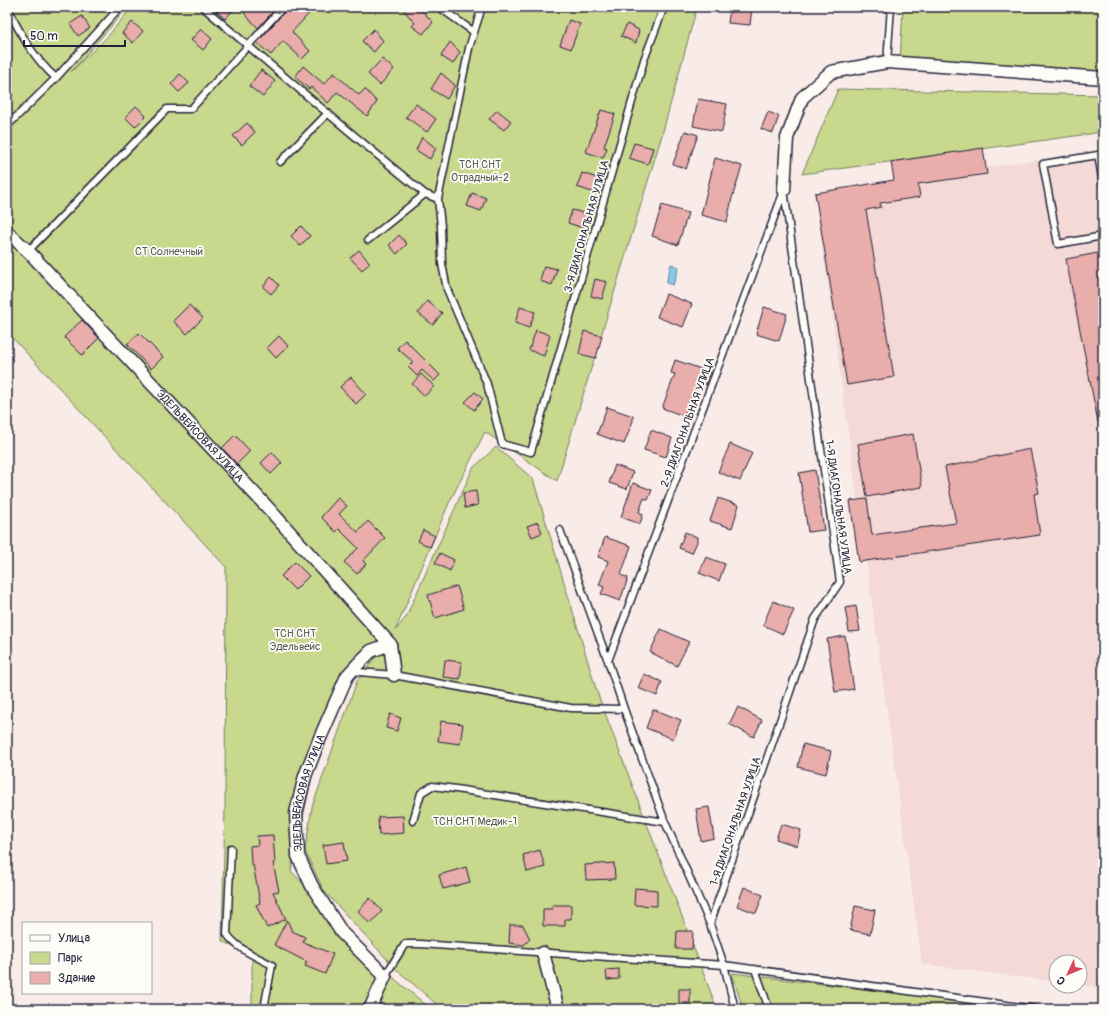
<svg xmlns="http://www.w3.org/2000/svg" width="1110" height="1016" viewBox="0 0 1110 1016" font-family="Pangolin,sans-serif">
<rect width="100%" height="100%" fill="#f9ece8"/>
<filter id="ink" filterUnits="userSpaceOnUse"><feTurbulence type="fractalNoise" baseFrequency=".025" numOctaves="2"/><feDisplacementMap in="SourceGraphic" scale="8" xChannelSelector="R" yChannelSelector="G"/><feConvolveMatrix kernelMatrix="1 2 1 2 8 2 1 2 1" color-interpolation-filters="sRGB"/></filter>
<g filter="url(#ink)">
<path fill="#f4d9d6" d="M1103,150V988L1080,985V962H1056V982L922,964L815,193Z"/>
<path fill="#c8d88c" stroke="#757d64" d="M7,7H128L71,72L108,36L132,7H697L662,135L557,481L485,432L449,503L395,631L406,617L473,468L496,447L533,479L597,692L717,1009H442L397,970L324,891L305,851L312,807L357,681L382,649L353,677L314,768L291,871L396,980L431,1009H252V957L222,941L225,807L226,567L7,332Z
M903,7H1103V71L900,62Z
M838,89L1103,95V132L802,174Z
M732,973L1025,1009H743Z"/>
<path fill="#87cae8" stroke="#5f87a3" d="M671,264L679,267L673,285L666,283Z"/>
<path fill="#e9adab" stroke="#22223b" d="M212,7H236L225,19Z
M250,7H277L258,28L244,13Z
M287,7H315L292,32L310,51L302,59L283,41L271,55L257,43L286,10Z
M401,7H418L433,22L423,34L412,26L415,23Z
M730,7H752L750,25L728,23Z
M82,16L90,28L78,36L70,24Z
M569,20L580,24L571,49L560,45Z
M132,22L143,31L133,43L122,33Z
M627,24L639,30L636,43L621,36Z
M201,29L212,39L203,50L191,40Z
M374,29L383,41L374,52L362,41Z
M450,42L460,52L453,64L441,56Z
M382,59L394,69L380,85L368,74Z
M303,66L324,84L334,73L359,95L365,89L377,102L367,116L337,92L328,103L311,87L309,89L295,77Z
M261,70L275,81L263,97L249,86Z
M441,73L455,85L447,99L431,89Z
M180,74L189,83L179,92L171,84Z
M698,99L727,104L722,132L693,126Z
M416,104L436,119L427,132L406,117Z
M136,106L146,116L135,127L125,117Z
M497,110L511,121L504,130L489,119Z
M601,110L615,114L604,147L607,148L603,158L586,152Z
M768,112L779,116L773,133L761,129Z
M247,123L255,132L242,145L233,136Z
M685,131L698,135L686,169L673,164Z
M422,137L436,148L430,159L416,150Z
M634,143L653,148L648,164L629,158Z
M983,148L987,174L918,184L920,197L880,203L881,207L866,210L894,377L847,385L815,193L894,180L891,162Z
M715,158L742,166L732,198L727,222L701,215Z
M582,173L600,179L595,193L577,187Z
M472,193L486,198L481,211L467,206Z
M662,205L688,213L678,245L652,236Z
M572,210L587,214L583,228L568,223Z
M301,226L310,236L300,246L291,236Z
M399,235L407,244L397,254L389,245Z
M359,250L370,263L362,270L350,258Z
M1103,252V421L1098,422L1066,259Z
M544,266L557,269L552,285L540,281Z
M271,277L279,285L271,294L263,287Z
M595,279L607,282L602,299L591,296Z
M666,294L692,304L683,327L657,317Z
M427,301L442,313L433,325L418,313Z
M189,305L203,318L187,334L173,321Z
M520,307L535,312L529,328L515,323Z
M764,307L787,314L779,341L756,334Z
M82,320L99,338L82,355L64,337Z
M536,330L550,335L544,356L529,350Z
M584,331L602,336L596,358L579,354Z
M139,333L163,357L151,369L127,344Z
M279,336L288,346L276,358L267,348Z
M405,340L440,375L434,381L422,370L417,376L408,367L413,362L397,348Z
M675,360L710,372L706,385L698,382L684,416L662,408L675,374L671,373Z
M421,374L434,386L425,396L412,384Z
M351,377L366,394L356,404L340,387Z
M475,392L483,399L474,410L465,402Z
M607,407L633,416V421L624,444L597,434Z
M651,430L672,438L666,457L644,450Z
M913,434L922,487L867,497L858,444Z
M235,435L250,451L237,464L222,448Z
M730,444L752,453L740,481L718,472Z
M1030,449L1039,493L1034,494L1040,535L859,562L850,501L867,499L872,535L956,523L945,467Z
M272,452L282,463L271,474L261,463Z
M615,465L633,472L627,489L609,483Z
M815,470L824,530L808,532L799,473Z
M633,483L652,490L648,500L644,498L639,512L643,514L640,524L621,517Z
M476,491L478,505L465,508L463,493Z
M338,498L347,506L339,514L358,532L368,521L385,538L363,561L366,564L357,574L344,562L358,548L339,529L336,532L321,517Z
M718,498L739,505L732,528L710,521Z
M538,522L542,533L532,537L527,526Z
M423,530L435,536L430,547L418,541Z
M685,532L697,537V542L692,553L679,548Z
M605,537L631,546L621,575L628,578L620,601L601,594L604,587L599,585L608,561L598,557Z
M440,553L454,560L450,571L435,563Z
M706,557L725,564L719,581L699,573Z
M295,562L309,576L295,590L281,576Z
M457,586L464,609L435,618L428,595Z
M773,601L794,610L783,634L763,625Z
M856,606L860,631L849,632L845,608Z
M661,629L689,642L677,666L650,652Z
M845,636L854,689L835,692L827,639Z
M445,660L462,662L460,679L443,677Z
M644,674L662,682L657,696L638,688Z
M738,707L762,720L754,737L729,724Z
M653,709L681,720L673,739L646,728Z
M390,714L401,718L397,731L386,728Z
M441,721L463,724L460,744L438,741Z
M803,744L831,751L826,774L798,767Z
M709,807L714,838L701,841L696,809Z
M403,816L404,833L379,835L378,817Z
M781,824L801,830L797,846L776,839Z
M273,835L275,863H273L279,891L273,892L286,919L267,928L256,905L260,903L253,864H251L250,846L258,845L257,836Z
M344,842L347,861L326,864L323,845Z
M540,850L545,867L527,872L523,855Z
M614,863L615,879L586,880L585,865Z
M466,867L470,882L443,889L439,875Z
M744,887L763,895L756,913L737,906Z
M635,888L657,890V906L634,905Z
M370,898L382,911L370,924L358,911Z
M552,905H571V919H565V926H543V909H552Z
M855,906L875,910L870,934L850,930Z
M287,920L292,931L305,937L303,942L333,954L325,974L305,966L307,962L274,945Z
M510,925H523L530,939L524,945L509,943Z
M677,931H693L692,949H676Z
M619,969V979L607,980L606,970Z
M679,989H690V1003H679Z"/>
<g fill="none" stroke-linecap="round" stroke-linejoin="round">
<g stroke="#22223b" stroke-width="9">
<path id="service" d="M7,7C20,33 34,59 56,78
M203,7C276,70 350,133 425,194L438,199
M439,7L474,32
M482,7L469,48L438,199L441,226L442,264L447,289L487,384L502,444L531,452L644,60L664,7
M887,62L891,7
M7,126L56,78L120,7
M280,162L328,113
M1103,183L1098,155L1043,164L1058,244L1103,236
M368,240L425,194
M28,251L167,109H191L283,7
M560,530L608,661L624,709L665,822L710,924L724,965L735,1009
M608,661L784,191
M359,672L394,675L571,708L624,709
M413,821L421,793L432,786L456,789L665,822
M231,848L227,934C237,949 257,957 272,965L264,1009
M710,924L815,619L840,582L784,190
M755,969L769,1009
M385,976L405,944H420L724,965L1035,1009"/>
</g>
<g stroke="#22223b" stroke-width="15">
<g id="minor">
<path d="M784,190L787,138L802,98L831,72L887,62L1103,78"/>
<path id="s1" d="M7,232L28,251L109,338L269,509L390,644L394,675"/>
<path d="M543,953L558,1009"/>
<path id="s2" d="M370,1009L385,976L342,933L312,886L298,856L296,813L305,776L320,738L347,676L358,664L371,651L390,644"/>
</g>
</g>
<use href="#service" stroke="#fdfcf7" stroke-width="6"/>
<use href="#minor" stroke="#fdfcf7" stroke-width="12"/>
</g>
</g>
<g text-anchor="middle" stroke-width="3.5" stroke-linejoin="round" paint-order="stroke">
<g font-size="11" fill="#545953" stroke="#fdfcf7">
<text x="480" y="168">ТСН СНТ<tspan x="480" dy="13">Отрадный-2</tspan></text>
<text x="169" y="255">СТ Солнечный</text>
<text x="295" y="637">ТСН СНТ<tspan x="295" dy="13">Эдельвейс</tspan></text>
<text x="475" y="825">ТСН СНТ Медик-1</text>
</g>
<g font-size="11" fill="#22223b" stroke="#fdfcf7">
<text transform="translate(586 226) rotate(-74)" y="4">3-Я ДИАГОНАЛЬНАЯ УЛИЦА</text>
<text transform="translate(687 422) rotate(-70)" y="4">2-Я ДИАГОНАЛЬНАЯ УЛИЦА</text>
<text dy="4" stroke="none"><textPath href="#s1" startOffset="281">ЭДЕЛЬВЕЙСОВАЯ УЛИЦА</textPath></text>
<text transform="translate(839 507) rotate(82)" y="4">1-Я ДИАГОНАЛЬНАЯ УЛИЦА</text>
<text dy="4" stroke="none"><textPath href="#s2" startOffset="251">ЭДЕЛЬВЕЙСОВАЯ УЛИЦА</textPath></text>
<text transform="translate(735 821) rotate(-71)" y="4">1-Я ДИАГОНАЛЬНАЯ УЛИЦА</text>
</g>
</g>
<rect width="1110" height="1016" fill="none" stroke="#fdfcf7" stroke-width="24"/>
<rect x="12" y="12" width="1086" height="992" fill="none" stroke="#22223b" stroke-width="1.5" filter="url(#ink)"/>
<rect x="22" y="922" width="130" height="72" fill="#fdfcf7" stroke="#a5a5ac"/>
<rect x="30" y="935" width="20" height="6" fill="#fdfcf7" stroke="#a5a5ac"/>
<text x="58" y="942" font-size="12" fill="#22223b">Улица</text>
<rect x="30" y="952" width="20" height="12" fill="#c8d88c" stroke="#a5a5ac"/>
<text x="58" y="962" font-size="12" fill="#22223b">Парк</text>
<rect x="30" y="972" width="20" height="12" fill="#e9adab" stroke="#a5a5ac"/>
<text x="58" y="982" font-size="12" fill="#22223b">Здание</text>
<g transform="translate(1068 974) rotate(226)"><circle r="19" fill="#fdfcf7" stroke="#a5a5ac"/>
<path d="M0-3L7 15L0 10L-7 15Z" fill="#d1495b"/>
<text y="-6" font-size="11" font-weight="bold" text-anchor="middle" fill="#22223b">С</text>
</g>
<path d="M24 40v6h101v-6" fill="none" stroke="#22223b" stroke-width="2"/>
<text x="30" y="40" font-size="12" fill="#22223b" stroke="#fdfcf7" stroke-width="3" paint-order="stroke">50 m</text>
</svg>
